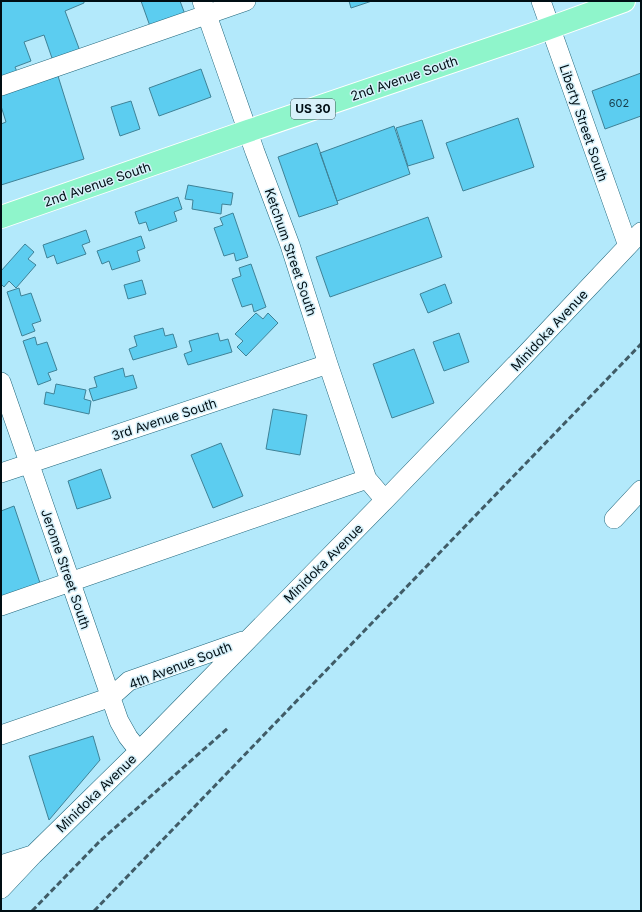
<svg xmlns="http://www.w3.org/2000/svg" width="642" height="912" viewBox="0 0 642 912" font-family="Inter,sans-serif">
<rect width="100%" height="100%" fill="#b3e9fb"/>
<path fill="#5ccdf0" stroke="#3f8297" d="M1,1H84V3L65,11L80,51L53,61L44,35L24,42L31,61L15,67L18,74L1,80Z
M141,1H180L186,17L151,29Z
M349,1H372L351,8Z
M201,69L211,97L159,116L149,88Z
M641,73V116L605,129L592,91Z
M58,76L84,159L1,185V124L6,122L1,106V94Z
M131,101L140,129L120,136L111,107Z
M518,118L534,167L463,191L446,143Z
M422,120L434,158L408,166L396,128Z
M394,126L410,174L337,201L320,153Z
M317,143L338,204L299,217L278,157Z
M188,185L233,193L231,205L222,204L221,214L192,209L193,200L185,199Z
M178,197L182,209L174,212L177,221L149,231L146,222L139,224L135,212Z
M233,213L248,257L236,261L234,253L224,256L214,228L223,225L220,218Z
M428,217L442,257L330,297L316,257Z
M86,230L90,242L82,245L86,254L57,264L54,255L47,258L43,245Z
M141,236L145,248L137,251L140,261L112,270L109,261L102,264L97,251Z
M25,244L34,252L28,259L36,265L16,288L9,281L4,287L1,284V271Z
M251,264L266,307L254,312L252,304L242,307L232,279L241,276L239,268Z
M142,280L146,294L128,299L124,285Z
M445,284L452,303L428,313L420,294Z
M19,288L21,296L31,293L41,321L32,324L35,331L22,336L7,292Z
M256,313L263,319L268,313L278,323L246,356L237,347L243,341L235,334Z
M163,328L165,336L173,334L177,347L133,360L129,349L137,346L134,336Z
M218,333L220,341L228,339L232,352L188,365L184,354L192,351L189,341Z
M459,333L469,362L444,371L433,342Z
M35,337L37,345L47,342L57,370L48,373L51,380L38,385L23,341Z
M414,349L434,403L392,418L373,364Z
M123,368L125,377L133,375L137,388L93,401L89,389L97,387L94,377Z
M56,384L86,390L84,399L91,401L89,414L44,404L46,392L54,394Z
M273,409L307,415L300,455L266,449Z
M221,443L243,496L213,508L191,455Z
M101,469L111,498L77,509L68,481Z
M14,506L41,586L1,600V511Z
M93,736L100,760L49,820L29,756Z"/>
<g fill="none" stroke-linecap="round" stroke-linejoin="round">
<g stroke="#1f657a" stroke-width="20">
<path id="minor" d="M202,1L255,152L290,245L328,364L367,479L385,500
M541,1L628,246
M1,86L246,1
M1,382L119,721L128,737L139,751
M1,473L328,364
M614,519L641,490
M1,606L367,479
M1,735L111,697L129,681L243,641
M1,865L32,855
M1,889L33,855L139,751L385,500L524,356L641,232"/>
</g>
<g stroke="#fff" stroke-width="24">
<path id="major" d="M1,217L248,131L533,34L624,1"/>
</g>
<use href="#minor" stroke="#fff" stroke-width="19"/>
<use href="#major" stroke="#8ff5cb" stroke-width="22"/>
<path stroke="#405c67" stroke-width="3" stroke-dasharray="6 3" stroke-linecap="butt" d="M32,911L100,841L228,728
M94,911L641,344"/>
</g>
<g text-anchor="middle" stroke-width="3" stroke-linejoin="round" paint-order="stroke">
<g font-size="11" fill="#173e4b">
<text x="619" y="107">602</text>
</g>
<rect fill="#d7f1fa" stroke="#405259" stroke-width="1" x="291" y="99" width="44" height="20" rx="3"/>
<g font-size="12" font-weight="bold" fill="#000e14">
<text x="313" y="113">US 30</text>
</g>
<g font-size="13" fill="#000e14" stroke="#d7f1fa">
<text transform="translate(404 78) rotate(-19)" y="5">2nd Avenue South</text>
<text transform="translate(584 123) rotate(71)" y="5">Liberty Street South</text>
<text transform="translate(97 184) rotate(-19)" y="5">2nd Avenue South</text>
<text transform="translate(291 252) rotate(71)" y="5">Ketchum Street South</text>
<text transform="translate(549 330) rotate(-47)" y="5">Minidoka Avenue</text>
<text transform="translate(164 419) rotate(-18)" y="5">3rd Avenue South</text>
<text transform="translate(323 563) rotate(-45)" y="5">Minidoka Avenue</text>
<text transform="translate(66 569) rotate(71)" y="5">Jerome Street South</text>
<text transform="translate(180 665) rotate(-21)" y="5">4th Avenue South</text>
<text transform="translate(96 793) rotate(-44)" y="5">Minidoka Avenue</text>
</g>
</g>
<rect width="642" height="912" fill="none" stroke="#000e14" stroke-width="4"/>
</svg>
